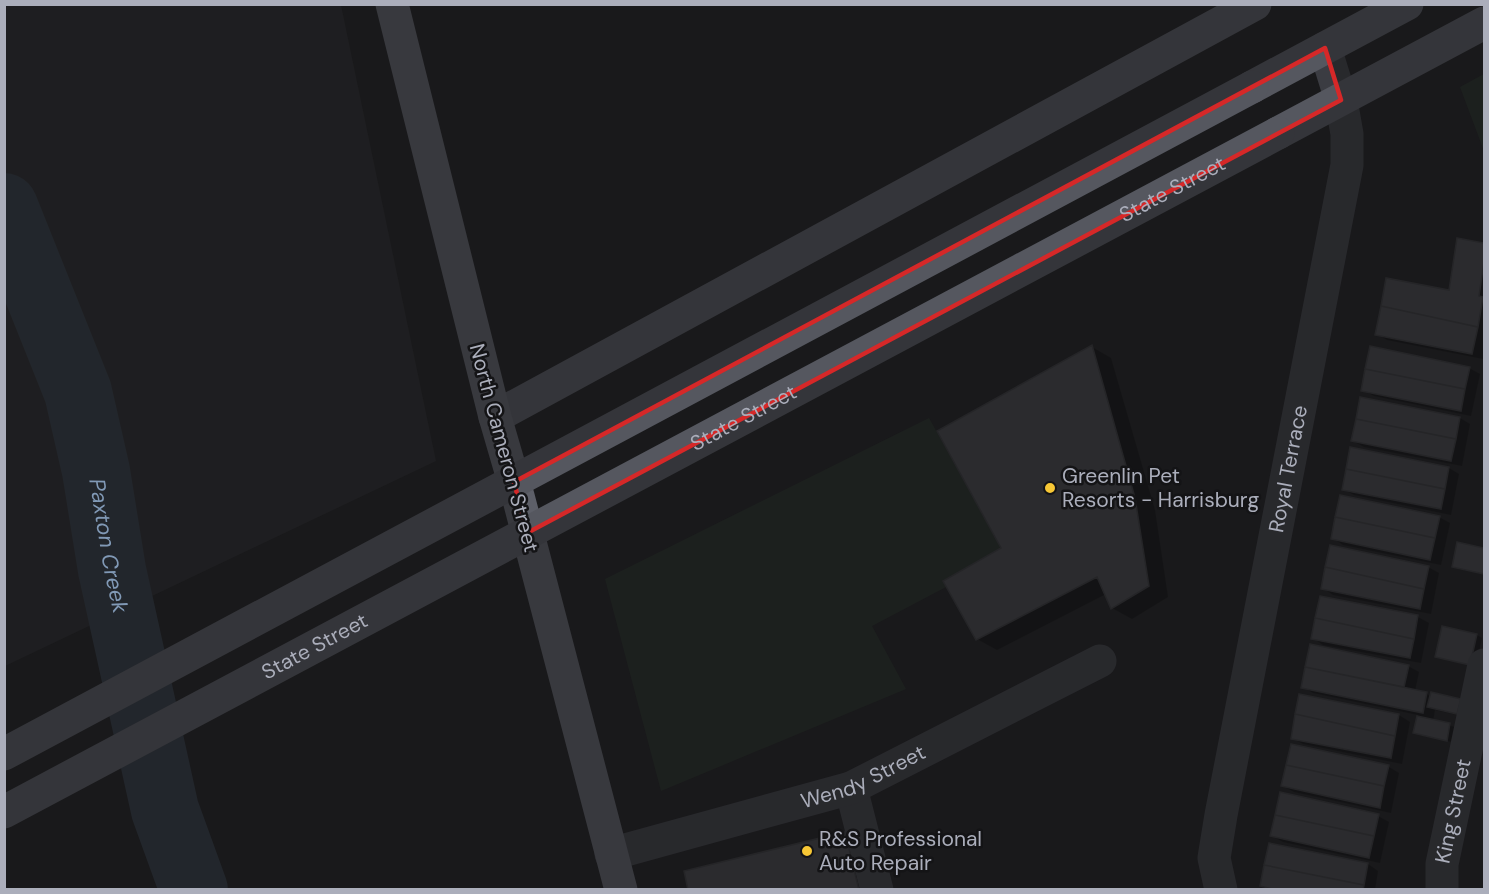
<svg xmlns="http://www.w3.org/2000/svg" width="1489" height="894" viewBox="0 0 1489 894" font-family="'DM Sans',sans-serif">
<rect width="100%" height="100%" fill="#19191b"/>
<path fill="#252528" d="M5,4L341,5L436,461L5,666Z"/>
<path fill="#202922" d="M1484,74V151L1460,87Z
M929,418L1001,548L943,581L946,587L872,626L906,689L661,791L605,579Z"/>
<path fill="#0007" d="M1458,240L1484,244V350L1483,359L1387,340L1377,334L1450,292Z
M1092,347L1111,358L1155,510L1168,597L1132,619L1112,608L1106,594L997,650L977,639L1003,548Z
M1469,368L1480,374L1471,416L1374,396L1363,390Z
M1460,418L1470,424L1462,466L1364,447L1353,441Z
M1449,468L1459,474L1451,515L1354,495L1343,489Z
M1439,517L1450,523L1441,565L1343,545L1333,538Z
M1458,544L1484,549V574L1459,569L1454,566Z
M1428,567L1439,573L1431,614L1333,595L1323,588Z
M1321,598L1418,617L1429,623L1421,663L1323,645L1313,638Z
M1477,635L1482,638L1476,666L1437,656Z
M1311,646L1408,666L1419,672L1415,691L1427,694L1462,716L1435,710L1433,721L1455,727L1452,742L1419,735L1414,732L1418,715L1313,693L1303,687Z
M1300,696L1399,715L1410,722L1402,764L1303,744L1292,738Z
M1389,767L1399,773L1391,813L1294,792L1283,786Z
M1378,816L1389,822L1380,863L1283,842L1272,836Z
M845,834L856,840L868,890H690Z
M1368,864L1378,871L1375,890H1269L1262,886Z"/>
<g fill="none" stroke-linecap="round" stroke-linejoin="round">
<path stroke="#2e3640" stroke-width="68" id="s1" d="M4,207L78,392L96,471L112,570L165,810L194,890"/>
</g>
<path fill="#404145" stroke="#333337" stroke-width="1.5" d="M1457,238L1484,243V262L1479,296L1483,297L1478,327L1381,306L1386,278L1449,290Z
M1381,306L1478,327L1472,354L1375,335Z
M1092,345L1135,498L1149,586L1111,609L1097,577L976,640L943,581L1001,548L937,431Z
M1370,346L1470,367L1465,389L1365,369Z
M1365,369L1465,389L1461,411L1361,391Z
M1360,397L1460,417L1456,439L1356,419Z
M1356,419L1456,439L1451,461L1351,441Z
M1350,447L1449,467L1445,489L1346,469Z
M1346,469L1445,489L1441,509L1342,490Z
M1340,495L1440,516L1435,538L1335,517Z
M1335,517L1435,538L1430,560L1331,539Z
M1457,542L1484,548V574L1452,567Z
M1330,545L1429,566L1424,589L1325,567Z
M1325,567L1424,589L1420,609L1321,589Z
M1320,596L1418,615L1414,639L1315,618Z
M1315,618L1414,639L1410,658L1311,639Z
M1442,626L1477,634L1470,665L1435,657Z
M1310,644L1409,665L1404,687L1305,667Z
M1305,667L1427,692L1423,713L1301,688Z
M1431,692L1461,699L1457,714L1427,707Z
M1299,694L1399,714L1395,736L1295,714Z
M1295,714L1395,736L1391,758L1291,739Z
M1417,716L1450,723L1447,741L1413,733Z
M1291,744L1389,765L1384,786L1286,765Z
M1286,765L1384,786L1380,808L1281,786Z
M1280,792L1379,814L1374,836L1275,815Z
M1275,815L1374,836L1369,858L1270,836Z
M845,832L859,890H688L684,871Z
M1269,843L1368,863L1364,885L1264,865Z
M1264,865L1364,885L1363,890H1276L1260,886Z"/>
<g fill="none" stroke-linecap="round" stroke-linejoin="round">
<g stroke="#3b3c42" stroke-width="33">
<path d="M851,788L877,890"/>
<path id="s2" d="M611,854L851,788L1100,661"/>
<path id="s3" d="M1221,890L1214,858L1221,815L1347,165V134L1341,100L1325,48"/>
<path id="s4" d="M1442,890V864L1484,665"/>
</g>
<path stroke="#55575f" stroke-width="33" d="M1252,87L1407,4
M1278,133L1484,23
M495,417L1255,4"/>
<path stroke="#5d5f68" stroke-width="33" d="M392,4L495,417L518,496L621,890"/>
<g stroke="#55575f" stroke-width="33">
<path d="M4,754L1252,87"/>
<path id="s5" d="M4,812L1278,133"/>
</g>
</g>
<path d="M0 0H1489V894H0ZM1325,48L1341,100L527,533L514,482Z" fill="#19191b" fill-opacity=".55" fill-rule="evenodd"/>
<path fill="none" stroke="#d62828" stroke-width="4.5" stroke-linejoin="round" d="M1325,48L1341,100L527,533L514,482Z"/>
<g fill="#f7c735" stroke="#141416" stroke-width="2">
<circle cx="1050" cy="488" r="6"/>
<circle cx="807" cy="851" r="6"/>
</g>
<g text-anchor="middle" stroke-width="5" stroke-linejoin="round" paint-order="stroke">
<g font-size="21" fill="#abaebb" stroke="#141416">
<text dy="7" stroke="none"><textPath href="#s5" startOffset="1324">State Street</textPath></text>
<text dy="7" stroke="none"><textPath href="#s5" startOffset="838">State Street</textPath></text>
<text transform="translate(504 448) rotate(75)" y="7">North Cameron Street</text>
<text dy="7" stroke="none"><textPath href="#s3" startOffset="429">Royal Terrace</textPath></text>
<text dy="7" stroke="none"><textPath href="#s5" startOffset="352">State Street</textPath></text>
<text dy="7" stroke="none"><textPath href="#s2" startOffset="264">Wendy Street</textPath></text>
<text dy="7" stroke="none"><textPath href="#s4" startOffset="80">King Street</textPath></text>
</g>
<g font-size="21" fill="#abaebb" stroke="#141416" text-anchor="start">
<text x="1062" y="483">Greenlin Pet<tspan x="1062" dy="24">Resorts - Harrisburg</tspan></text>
<text x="819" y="846">R&amp;S Professional<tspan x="819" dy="24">Auto Repair</tspan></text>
</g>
<g font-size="22" font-style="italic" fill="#8199b6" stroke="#141416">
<text dy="8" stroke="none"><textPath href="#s1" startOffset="356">Paxton Creek</textPath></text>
</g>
</g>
<rect width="1489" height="894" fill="none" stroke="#abaebb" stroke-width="12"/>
</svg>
